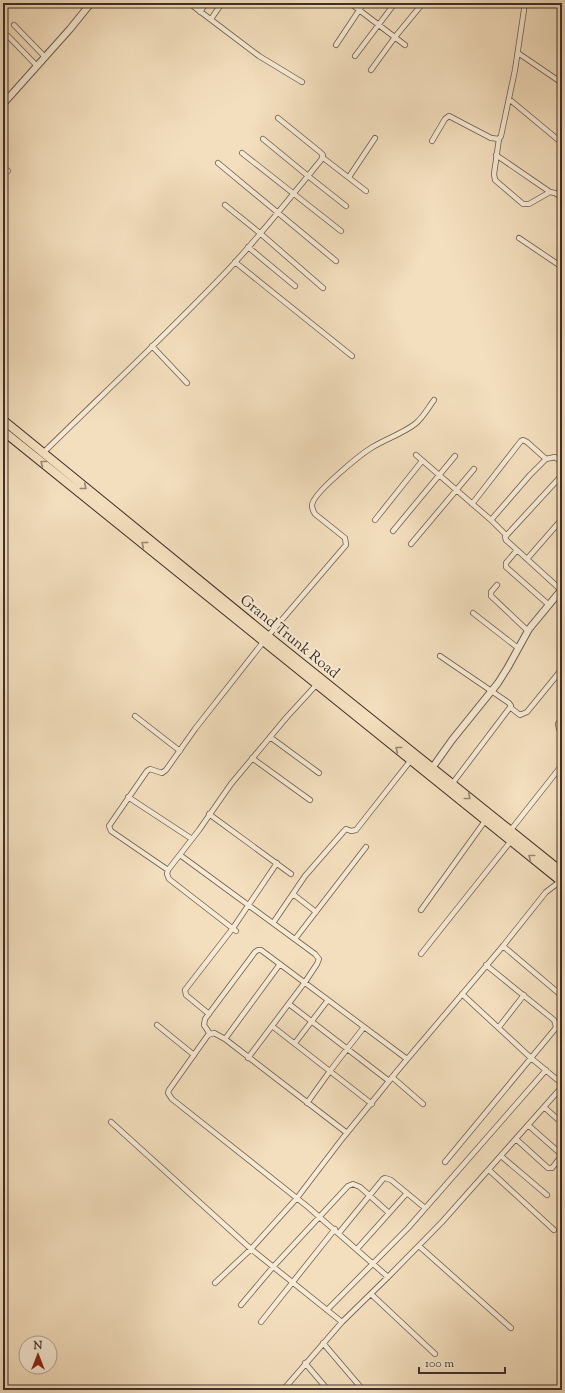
<svg xmlns="http://www.w3.org/2000/svg" width="565" height="1393" viewBox="0 0 565 1393" font-family="'Sorts Mill Goudy',serif">
<rect width="100%" height="100%" fill="#f3debd"/>
<filter id="stains"><feTurbulence type="fractalNoise" baseFrequency=".005" numOctaves="4"/><feColorMatrix values="0 0 0 0 .2 0 0 0 0 .09 0 0 0 0 .02 0 0 0 .5 -.17"/></filter>
<radialGradient id="worn" r=".72"><stop offset=".6" stop-color="#630" stop-opacity="0"/><stop offset="1" stop-color="#630" stop-opacity=".3"/></radialGradient>
<g fill="none" stroke-linecap="round" stroke-linejoin="round">
<g stroke="#6c5b4d" stroke-width="6">
<path id="minor" d="M82,3L87,8
M189,3L259,56L302,82
M350,3L405,45
M200,12L206,3
M211,19L222,3
M14,25L45,57
M8,36L37,66
M336,45L364,3
M518,53L562,83
M355,56L395,3
M371,70L395,37L423,3
M509,99L562,143
M263,139L308,176L346,206
M499,139L494,174L495,180L523,204H529L550,192L555,193L562,198
M432,141L445,119L449,116L491,138L499,139L501,136L515,70L525,3
M242,153L341,231
M496,155L550,192
M322,157L366,191
M218,163L336,261
M3,167L8,171
M349,177L375,138
M225,205L261,234L323,288
M519,238L562,267
M248,247L295,286
M235,262L352,356
M152,346L187,383
M44,452C105,392 168,333 227,271C260,236 290,198 321,160L323,155L320,152L278,118
M416,455L491,520L506,535
M472,504L521,441L523,440L527,442L546,459
M375,520L422,461
M491,520L530,475L546,459L555,457L562,463
M393,531L455,456
M411,544L474,469
M517,550L506,563V567L549,605
M527,559L562,519
M497,585L491,592V596L528,631
M561,590L506,540L505,537L562,475
M473,613L518,648
M268,636L346,545L345,538L315,514C313,511 312,509 312,505C313,493 360,455 371,448C385,439 402,434 415,424C423,418 428,408 434,400
M440,656L509,703L511,706L452,784
M511,708L520,715L527,712L562,669
M135,716L180,751
M562,718L558,724L559,729L562,731
M270,737L319,773
M252,758L310,800
M128,797L192,839
M209,814L291,874
M510,831L562,765
M180,855L315,954L319,959L317,964L305,982L248,1058
M168,870L111,831L109,826L147,771L150,769L162,773L166,770L195,729L264,641
M293,894L316,912
M421,910L485,821
M273,923L305,876L344,831L346,829L351,831L356,830L411,760
M236,931L169,879L167,874L168,870L199,830L231,784L286,718L318,683
M295,939L366,847
M503,946L562,996
M421,954L511,841
M289,1004L389,1081
M209,1014L186,995L185,990L233,928L277,863
M157,1025L194,1055
M272,1026L372,1104
M499,1027L524,995
M210,1034L204,1025L205,1019L255,952L258,950H261L407,1059
M225,1039L280,964
M295,1043L328,1000
M392,1077L423,1104
M307,1103L330,1071L364,1027
M544,1107L562,1123
M111,1122L251,1249L342,1322
M528,1125L562,1155
M347,1133L225,1039L214,1033L208,1035L169,1090L168,1093L172,1099L308,1207L388,1277
M516,1139L548,1168H552L562,1155
M501,1156L547,1195
M445,1162L555,1029L556,1026L554,1020L486,965
M489,1170L554,1230
M339,1233L383,1179L385,1178L391,1180L425,1208
M419,1246L511,1328
M357,1249L407,1193
M215,1283L251,1249L297,1198L342,1139L398,1070L503,946L546,892L562,880
M371,1294L435,1354
M241,1305L273,1267L348,1186L353,1184L360,1187L389,1213
M327,1310L408,1228L546,1070
M261,1322L335,1229
M323,1343L363,1390
M305,1363L328,1390
M283,1390L342,1322L388,1277L442,1222L560,1089L561,1084L560,1082L531,1058L462,994"/>
</g>
<g stroke="#6c5b4d" stroke-width="8">
<path id="tertiary" d="M3,104L70,29L91,3
M430,771L452,740L498,683L508,667L529,629L562,589"/>
</g>
<g stroke="#3f2f28" stroke-width="10">
<path id="trunk" d="M3,420L259,629L562,872
M3,431L562,882"/>
</g>
<use href="#minor" stroke="#f7ead4" stroke-width="4.5"/>
<use href="#tertiary" stroke="#f7ead4" stroke-width="6"/>
<use href="#trunk" stroke="#f3debd" stroke-width="8"/>
</g>
<defs><path id="oneway-chevron" d="M-2-3.5L2.5 0L-2 3.5" fill="none" stroke-width="1.6" stroke-linecap="round" stroke-linejoin="round"/></defs>
<g stroke="#998672">
<use href="#oneway-chevron" transform="translate(43 463) rotate(-141)"/>
<use href="#oneway-chevron" transform="translate(84 487) rotate(39)"/>
<use href="#oneway-chevron" transform="translate(144 544) rotate(-141)"/>
<use href="#oneway-chevron" transform="translate(398 749) rotate(-141)"/>
<use href="#oneway-chevron" transform="translate(468 797) rotate(39)"/>
<use href="#oneway-chevron" transform="translate(531 857) rotate(-142)"/>
</g>
<g text-anchor="middle" stroke-width="4" stroke-linejoin="round" paint-order="stroke">
<g font-size="15" fill="#3f2f28" stroke="#f7ead4">
<text transform="translate(290 636) rotate(39)" y="5">Grand Trunk Road</text>
</g>
</g>
<rect width="565" height="1393" fill="none" stroke="#f3debd" stroke-width="16"/>
<rect x="4" y="4" width="557" height="1385" fill="none" stroke="#3f2f28" stroke-width="2"/>
<rect x="8" y="8" width="549" height="1377" fill="none" stroke="#3f2f28"/>
<g transform="translate(38 1355)"><circle r="19" fill="#f7ead4" stroke="#ad9f8f"/>
<path d="M0-3L7 15L0 10L-7 15Z" fill="#8f2418"/>
<text y="-6" font-size="11" font-weight="bold" text-anchor="middle" fill="#3f2f28">N</text>
</g>
<path d="M419 1367v6h86v-6" fill="none" stroke="#3f2f28" stroke-width="2"/>
<text x="425" y="1367" font-size="12" fill="#3f2f28" stroke="#f7ead4" stroke-width="3" paint-order="stroke">100 m</text>
<rect width="100%" height="100%" filter="url(#stains)"/>
<rect width="100%" height="100%" fill="url(#worn)"/>
</svg>
